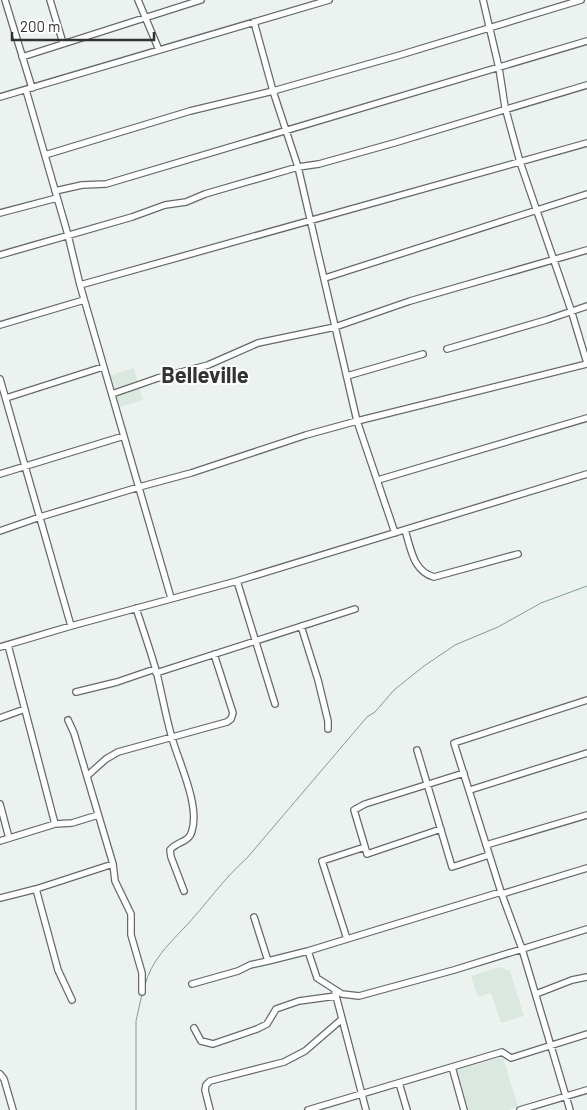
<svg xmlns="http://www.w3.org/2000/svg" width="587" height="1110" viewBox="0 0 587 1110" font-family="Barlow,sans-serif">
<rect width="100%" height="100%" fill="#ecf2ef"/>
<path fill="#dbe8e0" d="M134,368L143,400L120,407L111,375Z
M500,967L510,971L524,1016L501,1023L491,993L478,997L471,976Z
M503,1057L518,1107L507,1110H468L457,1070Z"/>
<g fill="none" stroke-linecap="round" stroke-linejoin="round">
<path stroke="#7ca08f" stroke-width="1" d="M145,985C151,961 168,945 184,928C206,905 223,879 247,858L367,717L375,712L394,690L424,666L455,645L498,627L541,603L587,586
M136,1110V1021L142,994"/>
<g stroke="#656a67" stroke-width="8">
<path id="minor" d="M5,0L32,88
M50,0L63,43
M138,0L159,50
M483,0L499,68L505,107L520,162L571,310L587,363
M254,22L273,91L298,167L357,421L395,533
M22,57L201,0
M26,90L68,235L80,285L171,598
M0,97L329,0
M45,155L190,111L273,91L400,55L581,0
M55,191L82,185L106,184L587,41
M0,213L57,198
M0,255L132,217L165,205L186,202L205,194L298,167L319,164L394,143L587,85
M325,278L587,194
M80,285L587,143
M0,325L84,300
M447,349L546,320L587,306
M347,376L423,354
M0,379L71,626
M112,394L158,378L208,365L258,343L335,327L410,301L587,250
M6,398L103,367
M0,474L124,436
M378,480L587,418
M405,530C411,549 413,571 434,577L518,554
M0,531L40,517L139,487L191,473L306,435L357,421L587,364
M237,581L275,704
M136,608C143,630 151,652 157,674C162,695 166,717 172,738C179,763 200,805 192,831C189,843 177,841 170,850L171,857L184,891
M301,626L318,680L328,721V729
M0,647L71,626L237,581L587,474
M156,673L355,609
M76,692L117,682L155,669
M0,718L25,709
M68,720L74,733L113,864L115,881L131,914V935L142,973V992
M417,750L452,867L489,855
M87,776L106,759L118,752L227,722L231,719L233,713L214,654
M470,790L587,753
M0,804L9,838
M55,824L72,823L98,815
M0,841L55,824L8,645
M486,845L587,815
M365,847L354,810L365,804L464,773
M36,889L58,970L72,1000
M502,894L587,868
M0,898L36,889L113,864
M254,917L268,961L308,951L347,939L322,861L365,847L367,854L441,829
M347,939L501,892
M308,951L317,978L342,994L359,996L454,970L587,929
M192,984L238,971L250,965L268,961
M335,992L366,1110
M536,994L572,980L587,977
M194,1028L201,1041L213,1044L257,1029L267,1024L276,1009L299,1001L336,996
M452,1067L464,1110
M0,1074L4,1079L13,1110
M399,1083L407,1110
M210,1110L205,1090L206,1085L210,1081L284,1062L305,1051L342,1019
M308,1110L502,1052L511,1058L587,1034
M520,1110L587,1090
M570,1110L522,949L501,892L454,743L587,700"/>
</g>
<use href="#minor" stroke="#fff" stroke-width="5.5"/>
</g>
<g text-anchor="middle" stroke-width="4" stroke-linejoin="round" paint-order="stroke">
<g font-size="22" font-weight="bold" fill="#313432" stroke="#fff">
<text x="205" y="383">Belleville</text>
</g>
</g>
<path d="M12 32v8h142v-8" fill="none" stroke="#313432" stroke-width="2.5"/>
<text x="20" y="32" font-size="15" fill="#313432" stroke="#ffffff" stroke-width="4" paint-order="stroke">200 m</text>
</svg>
